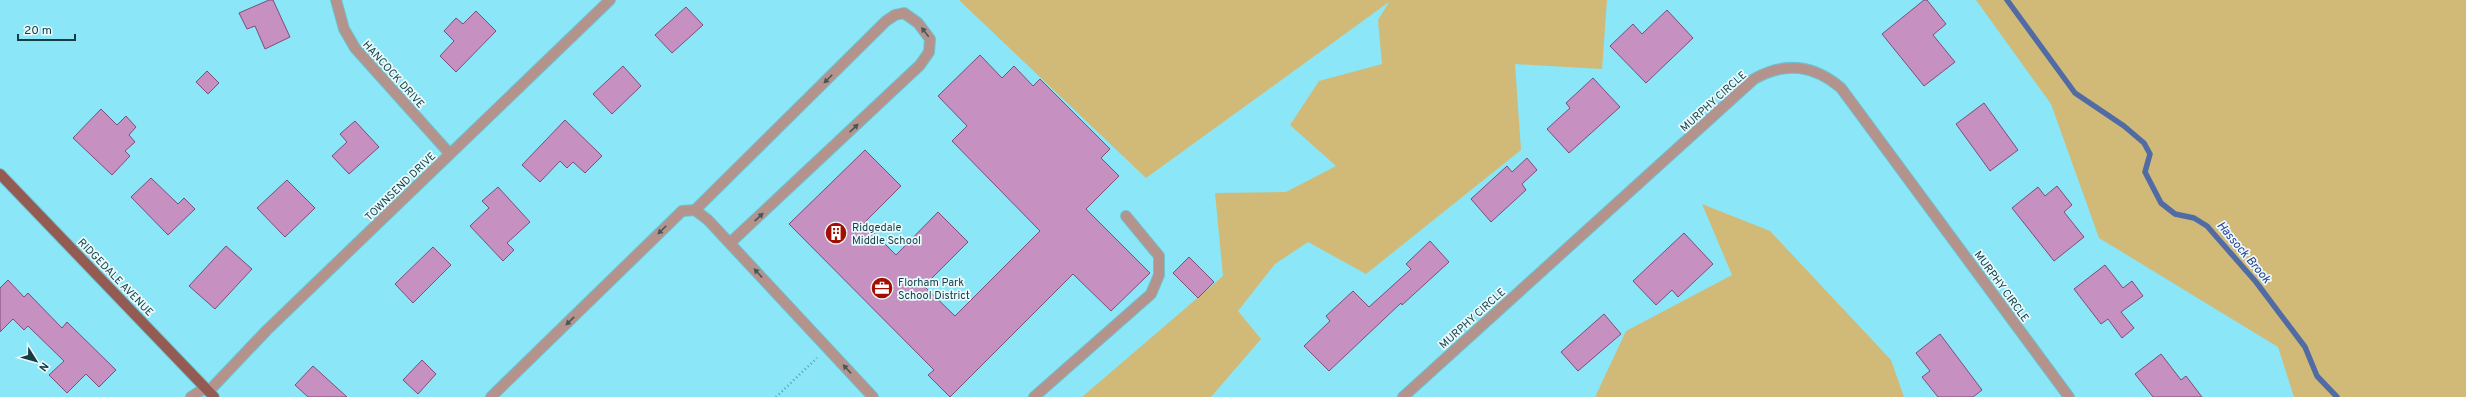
<svg xmlns="http://www.w3.org/2000/svg" width="2466" height="397" viewBox="0 0 2466 397" font-family="Overpass,sans-serif">
<rect width="100%" height="100%" fill="#8be6f7"/>
<path fill="#d1ba77" d="M959,0H1607L1602,69L1515,64L1521,150L1366,274L1308,242L1275,264L1238,311L1261,339L1211,397H1082L1223,276L1215,193L1286,192L1336,166L1290,125L1319,81L1382,64L1378,20L1389,2L1146,178Z
M1976,0H2466V397H2294L2278,347L2099,238L2051,104Z
M1702,204L1770,231L1891,360L1904,397H1595L1626,331L1732,275Z"/>
<g fill="none" stroke-linecap="round" stroke-linejoin="round">
<path stroke="#516ca4" stroke-width="5.5" d="M2007,0L2075,93L2124,126L2144,143L2150,154L2145,172L2161,203L2175,214L2194,218L2207,226L2256,282L2305,347L2317,376L2337,397"/>
</g>
<path fill="#c690c0" stroke="#7e4d78" d="M269,0H273L290,37L265,49L255,26L247,29L239,13Z
M1924,0H1927L1946,24L1933,35L1955,62L1924,86L1882,34Z
M686,7L703,25L672,53L655,35Z
M1667,10L1693,38L1646,83L1610,46L1633,24L1642,34Z
M476,11L496,31L456,72L440,56L454,41L444,31L456,18L463,24Z
M980,55L1002,78L1014,66L1033,86L1040,79L1110,149L1101,158L1119,176L1086,209L1150,273L1111,311L1073,274L950,397L928,375L934,370L789,224L865,150L901,186L864,223L896,255L938,212L968,242L924,286L955,316L1040,231L952,141L967,126L938,96Z
M623,66L641,86L612,114L593,94Z
M207,71L219,83L208,94L196,82Z
M1593,78L1620,107L1569,153L1547,129L1570,108L1566,103Z
M1984,103L2018,150L1990,171L1956,124Z
M101,109L117,125L126,116L136,127L129,135L135,142L125,151L130,156L112,175L73,138Z
M565,120L602,156L585,173L573,162L567,168L560,161L540,182L522,165Z
M355,121L379,147L349,174L332,156L347,142L340,134Z
M1527,158L1537,170L1522,184L1526,190L1491,222L1471,199L1507,166L1512,172Z
M151,178L178,204L184,198L195,209L168,235L131,197Z
M287,180L315,208L285,237L257,208Z
M2057,186L2072,205L2064,212L2084,237L2054,261L2012,208L2038,187L2045,196Z
M498,187L530,222L507,243L514,250L503,261L470,226L489,208L482,201Z
M1684,233L1713,264L1678,297L1672,290L1656,305L1633,281Z
M1430,241L1449,262L1402,305L1401,303L1329,371L1304,346L1330,321L1326,316L1353,291L1369,307L1411,269L1406,264Z
M226,246L252,269L215,309L189,286Z
M433,247L451,265L413,303L395,284Z
M1189,257L1214,282L1198,298L1173,273Z
M2105,265L2123,288L2132,281L2143,296L2121,312L2134,328L2122,338L2108,319L2101,324L2074,289Z
M8,280L24,297L28,293L62,328L67,322L116,370L99,387L86,374L67,393L49,375L64,361L28,326L24,330L13,319L0,332V288Z
M1604,314L1621,334L1578,371L1561,352Z
M1940,334L1982,390L1973,397H1938L1922,377L1930,371L1916,353Z
M2161,354L2181,380L2186,376L2202,397H2153L2135,374Z
M422,360L436,374L418,394L403,380Z
M313,366L347,397H308L295,385Z"/>
<g fill="none" stroke-linecap="round" stroke-linejoin="round">
<g stroke="#71c1cf" stroke-width="12">
<path id="minor" d="M336,0L344,29L355,48L450,154
M695,210L886,21L895,15L904,13L918,23L930,39L929,52L920,65L730,243
M209,391L267,330L610,0
M191,397L205,388
M491,397L682,211L695,210L708,220L873,397
M1034,397L1151,294L1159,275V256L1126,216
M1403,397L1754,79C1786,61 1814,65 1841,88L2069,397"/>
</g>
<g stroke="#71c1cf" stroke-width="12">
<path id="major" d="M0,174L214,397"/>
</g>
<path stroke="#579ba7" stroke-width="2.5" stroke-dasharray="1 3" stroke-linecap="butt" d="M776,397L817,358"/>
<use href="#minor" stroke="#b4938d" stroke-width="10"/>
<use href="#major" stroke="#935b51" stroke-width="10"/>
</g>
<defs><path id="oneway-solid" d="M-6-.8H1V-3.2L6.5 0L1 3.2V.8H-6Z"/></defs>
<g fill="#455759">
<use href="#oneway-solid" transform="translate(925 32) rotate(-128)"/>
<use href="#oneway-solid" transform="translate(828 79) rotate(135)"/>
<use href="#oneway-solid" transform="translate(854 128) rotate(-43)"/>
<use href="#oneway-solid" transform="translate(759 217) rotate(-43)"/>
<use href="#oneway-solid" transform="translate(662 230) rotate(135)"/>
<use href="#oneway-solid" transform="translate(758 273) rotate(-133)"/>
<use href="#oneway-solid" transform="translate(570 321) rotate(136)"/>
<use href="#oneway-solid" transform="translate(847 369) rotate(-133)"/>
</g>
<defs>
<g id="building-disc" transform="scale(1.15)"><circle r="9.5" fill="#a30e00" stroke="#e9fafd"/><path d="M-4-6H4V6H1V3H-1V6H-4ZM-2.5-4.3h1.7v1.8h-1.7ZM.8-4.3h1.7v1.8H.8ZM-2.5-1h1.7V.8h-1.7ZM.8-1h1.7V.8H.8Z" fill="#fff"/></g>
<g id="office-disc" transform="scale(1.15)"><circle r="9.5" fill="#a30e00" stroke="#e9fafd"/><path d="M-6-3h4V-5.5h4V-3h4V5H-6ZM-1-4.5V-3h2v-1.5ZM-6 0V1H6V0Z" fill="#fff"/></g>
</defs>
<g fill-rule="evenodd">
<use href="#building-disc" x="836" y="233"/>
<use href="#office-disc" x="882" y="288"/>
</g>
<g text-anchor="middle" stroke-width="3.5" stroke-linejoin="round" paint-order="stroke">
<g font-size="11" fill="#153d43" stroke="#e9fafd">
<text transform="translate(394 74) rotate(48)" y="4">HANCOCK DRIVE</text>
<text transform="translate(1713 101) rotate(-42)" y="4">MURPHY CIRCLE</text>
<text transform="translate(400 186) rotate(-44)" y="4">TOWNSEND DRIVE</text>
<text transform="translate(116 277) rotate(46)" y="4">RIDGEDALE AVENUE</text>
<text transform="translate(2002 286) rotate(54)" y="4">MURPHY CIRCLE</text>
<text transform="translate(1472 318) rotate(-42)" y="4">MURPHY CIRCLE</text>
</g>
<g font-size="11" fill="#153d43" stroke="#e9fafd" text-anchor="start">
<text x="852" y="231">Ridgedale<tspan x="852" dy="13">Middle School</tspan></text>
<text x="898" y="286">Florham Park<tspan x="898" dy="13">School District</tspan></text>
</g>
<g font-size="12" font-style="italic" fill="#2a3894" stroke="#e9fafd">
<text transform="translate(2244 252) rotate(50)" y="4">Hassock Brook</text>
</g>
</g>
<g transform="translate(36 361) rotate(127)" stroke="#e9fafd" stroke-width="3" paint-order="stroke">
<path d="M0-3L7 15L0 10L-7 15Z" fill="#153d43"/>
<text y="-6" font-size="11" font-weight="bold" text-anchor="middle" fill="#153d43">N</text>
</g>
<path d="M18 34v6h57v-6" fill="none" stroke="#153d43" stroke-width="2"/>
<text x="24" y="34" font-size="12" fill="#153d43" stroke="#e9fafd" stroke-width="3" paint-order="stroke">20 m</text>
</svg>
